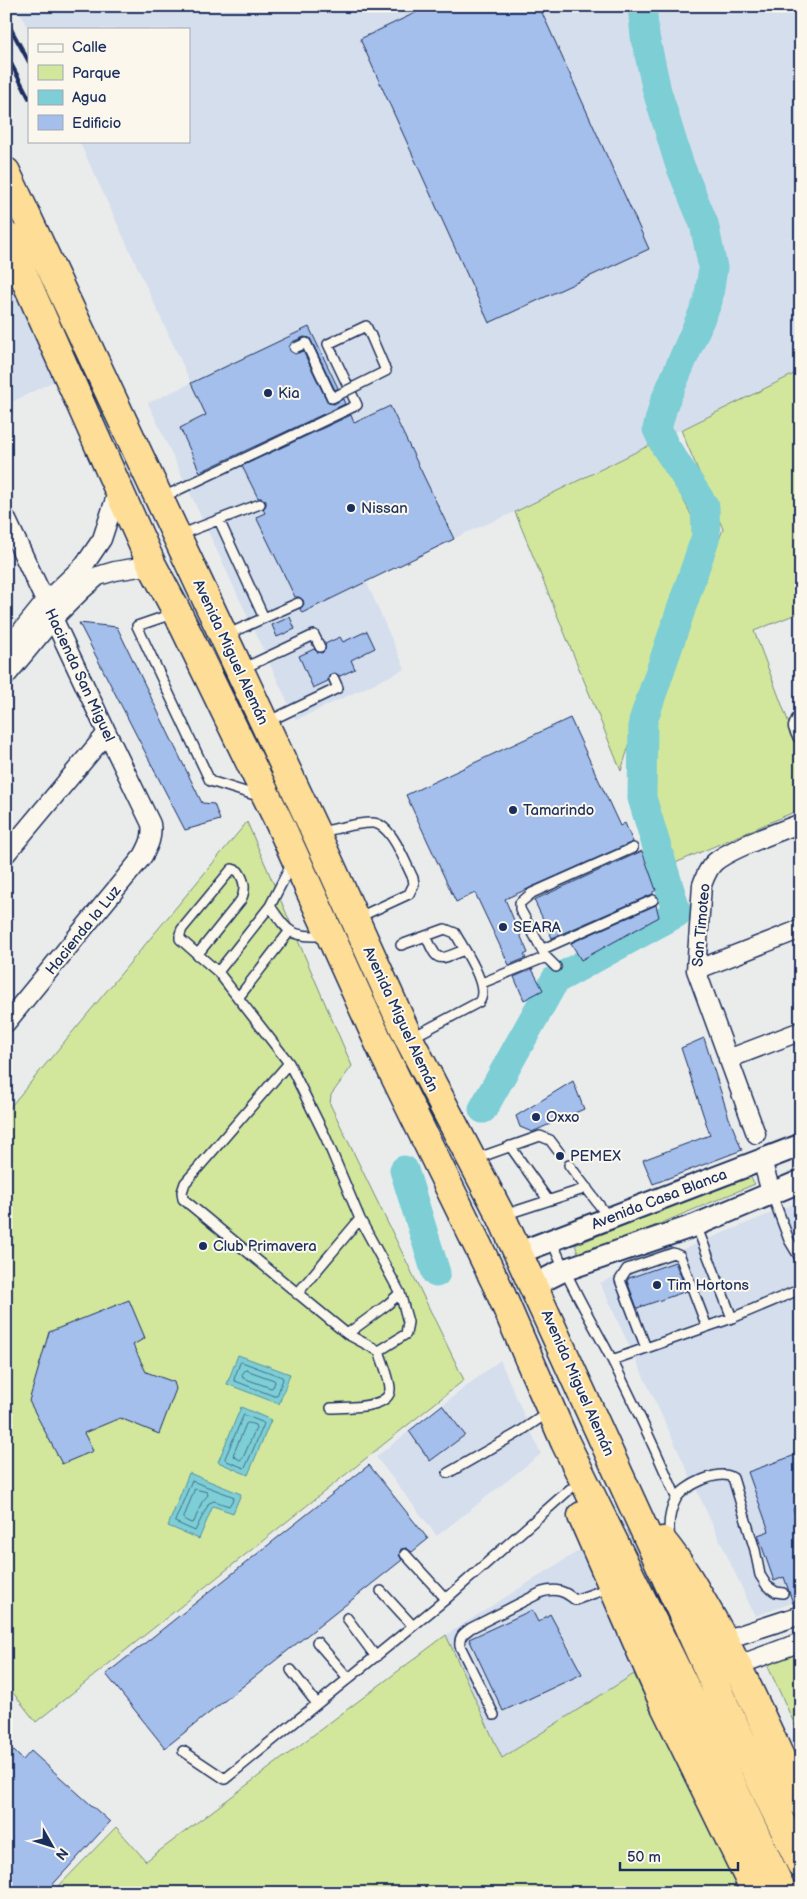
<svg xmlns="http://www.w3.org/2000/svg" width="807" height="1899" viewBox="0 0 807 1899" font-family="'Balsamiq Sans',sans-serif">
<rect width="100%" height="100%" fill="#eaecec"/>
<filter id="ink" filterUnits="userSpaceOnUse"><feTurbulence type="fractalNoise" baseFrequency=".02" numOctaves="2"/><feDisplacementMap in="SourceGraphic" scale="10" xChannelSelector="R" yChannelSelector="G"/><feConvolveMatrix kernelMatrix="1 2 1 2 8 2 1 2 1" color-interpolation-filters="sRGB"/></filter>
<g filter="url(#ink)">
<path fill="#d5deec" d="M17,6H801V370L515,512L470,531L366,581L405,669L296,720L148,403L191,383L79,141H189V29H29V31Z
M6,196L88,364L6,405Z
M801,1201V1600L755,1616L600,1283Z
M500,1360L541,1454L437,1536L376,1457Z
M580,1550L634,1674L502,1758L446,1635Z"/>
<path fill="#d2e79c" stroke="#768b7d" d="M800,371L801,612L754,631L801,755V809L673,864L653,805L652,747L654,711L723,529L681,430Z
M654,443L698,528L621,771L515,512Z
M247,822L352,1066L331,1095L330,1104L464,1380L36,1722L6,1684V1112Z
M749,1175L755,1184L580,1257L575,1245Z
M446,1635L502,1758L634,1674L741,1893H52L116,1827L146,1861Z
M801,1645V1738L764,1658Z"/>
<path fill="#7dced5" stroke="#568ea5" d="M238,1355L290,1374L279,1404L227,1384Z
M241,1407L271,1420L248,1475L218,1462Z
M189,1473L241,1494L233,1513L213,1506L199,1539L168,1526Z"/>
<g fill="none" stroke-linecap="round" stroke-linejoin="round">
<path stroke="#426f8e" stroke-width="1" d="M242,1362L282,1377L283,1379L277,1396H274L235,1381L234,1379L240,1363Z
M246,1370L274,1380L275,1382L273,1387L271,1388L243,1378L242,1375Z
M244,1415L262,1422L264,1424L246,1466L244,1468L227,1461L225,1459Z
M249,1423L255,1425L256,1428L243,1458L240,1460L235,1457L233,1455L246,1424Z
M192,1481L232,1496L234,1498L229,1506L214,1501L209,1503L195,1531L175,1522Z
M195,1489L207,1492L208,1495L202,1502L194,1522L191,1523L185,1520L184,1518Z"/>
<path stroke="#7dced5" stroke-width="29" d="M483,1109L555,980L677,913L642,798L643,721L706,536L705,507L665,446L657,429L664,403L708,301L713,268L704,224L679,163L657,91L645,36L642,6
M404,1170L436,1273"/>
</g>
<path fill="#a4bfeb" stroke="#1b2f5e" d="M430,6H539L649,249L489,323L360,39Z
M309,327L338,388L335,390L310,338L304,337L292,342L289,347L290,351L295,354L303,351L328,403L334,404L343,399L345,404L200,472L180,428L206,415L191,383Z
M390,406L454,539L302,613L300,609L304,604L303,600L299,597H295L256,517L265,513L263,509L266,505V501L261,498H258L242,466L351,415L354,423Z
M290,617L295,629L277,637L272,625Z
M79,623L117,627L202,803L214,804L220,820L185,830Z
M367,631L375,648L351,660L355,669L340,676L335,673L331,674L328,678V681L313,688L299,656L314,649L317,652L322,653L325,650V644L340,637L343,642Z
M570,718L620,826L625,823L633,842L505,899L528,953L524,955L526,958L509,965L475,893L456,902L406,795Z
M642,851L656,890L653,892V894L552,938L534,900Z
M656,905L659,917L581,960L571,943Z
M532,969L543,990L524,1000L514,977Z
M704,1038L729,1118L742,1150L653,1184L643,1160L710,1135L681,1048Z
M573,1081L584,1109L532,1132L520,1127L516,1116Z
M675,1262L687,1291L637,1308L627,1281L629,1278Z
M129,1300L145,1338L133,1345L146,1372L174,1382L176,1389L159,1434L120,1418L84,1433L93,1451L62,1464L29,1401L49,1332Z
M442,1405L465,1435L430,1461L409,1431Z
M801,1453V1506L793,1509L801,1532V1605L794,1606L784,1577L774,1581L758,1535L769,1531L748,1472Z
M369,1465L428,1539L412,1552L406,1548L401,1549L399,1555L402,1560L165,1748L106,1674Z
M532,1610L538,1622L550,1614L582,1674L503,1711L469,1639Z
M14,1751L23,1760L31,1751L110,1822L45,1893H6V1759Z"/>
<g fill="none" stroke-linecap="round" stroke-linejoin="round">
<g stroke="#1b2f5e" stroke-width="12">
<path id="service" d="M161,498L357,405L328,344L366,326L371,336
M219,520L264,618L226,635
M179,535L260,504
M175,613L137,626L210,781L261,797
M264,618L298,603
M242,669L314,635L320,647
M267,722L338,688L334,679
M318,832C334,830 357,822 373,823C392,824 405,863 413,878L414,884L409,894L357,918
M270,906C290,935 290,936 326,936
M426,936C438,963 437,961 464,950
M401,945L445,929L455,933C463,948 491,987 479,1002L411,1038
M543,949L653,900
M197,955L241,900C246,889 245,881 238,871L232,869L230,871L182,929L180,934V939L218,972L289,1063L325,1136L360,1219L297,1294
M556,967L546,957L520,909V903L532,893L633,848
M218,972L270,906L292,863
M482,983L546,957
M238,998L289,932
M289,1063L185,1183L182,1192L183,1199L347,1334L388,1304L400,1293L360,1219
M510,1146L548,1200
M475,1159L540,1136L550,1140L559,1152
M569,1165L609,1218
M771,1192L789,1240L801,1260
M504,1215L587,1188
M552,1241C568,1282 591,1320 612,1360C635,1405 656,1451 676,1497
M732,1318L801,1289
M646,1348L620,1280L627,1269L673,1253L680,1256L707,1327
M379,1351L406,1334L408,1322L400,1293
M612,1360L732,1318L696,1225
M331,1408C346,1407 390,1409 390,1389C390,1379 382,1360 379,1351L347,1334
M448,1473L518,1433L549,1412
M670,1540C668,1527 669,1512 676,1499C683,1486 720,1468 733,1478L755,1550L760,1575L767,1586L776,1592L783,1593
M405,1554L446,1599
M381,1591L413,1626
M347,1618L376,1657
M317,1642L349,1679
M291,1670L317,1704
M494,1715L460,1646C459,1636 463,1634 471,1628L542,1592C556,1588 565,1591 575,1600L609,1588
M183,1751L225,1779L446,1599L570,1489"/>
</g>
<g stroke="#1b2f5e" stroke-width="21">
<path id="minor" d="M6,518L107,733L151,824C153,837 149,845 143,856L6,1023
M6,650L45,602L85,564L102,539L118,490
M6,676L53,619L82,590L98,576L115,571L152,565
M801,720L798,727L801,734
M6,854L107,733
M696,970L801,929
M728,1059L801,1031
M756,1134L696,970L702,885C705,877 708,868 715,862C731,848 779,832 801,823
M762,1160L771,1192
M724,1640L801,1615
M736,1666L801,1642"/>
</g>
<g stroke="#1b2f5e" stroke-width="25">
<path id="tertiary" d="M518,1253L801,1145
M534,1285L564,1270L696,1225L801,1181"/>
</g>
<g stroke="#1b2f5e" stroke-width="31">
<path id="trunk" d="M6,172L316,833L409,1039L501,1216L721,1698L801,1864
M6,236L152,565L177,612L280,824L384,1054L497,1285L565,1442L698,1714L783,1893
M582,1516L665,1706L756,1893
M662,1541C681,1564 695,1589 710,1615C744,1675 771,1739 801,1802"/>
</g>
<use href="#service" stroke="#fbf7ec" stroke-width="9"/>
<use href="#minor" stroke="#fbf7ec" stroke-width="18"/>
<use href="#tertiary" stroke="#fbf7ec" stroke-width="21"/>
<use href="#trunk" stroke="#fedd96" stroke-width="28"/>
<path stroke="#1b2f5e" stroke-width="4" d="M6,20L29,62
M6,54L29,98"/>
<g stroke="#1b2f5e" stroke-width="12" stroke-linecap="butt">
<path id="service-bridge" d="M295,348L306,343L332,398L386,371L371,336"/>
</g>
<use href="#service-bridge" stroke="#fbf7ec" stroke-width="9"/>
</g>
</g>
<g fill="#1b2f5e" stroke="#fbf7ec" stroke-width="2">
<circle cx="268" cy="393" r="5"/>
<circle cx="351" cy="508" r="5"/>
<circle cx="513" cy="810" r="5"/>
<circle cx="503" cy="927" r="5"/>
<circle cx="536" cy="1117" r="5"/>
<circle cx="560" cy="1156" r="5"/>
<circle cx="203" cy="1246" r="5"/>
<circle cx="657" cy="1285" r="5"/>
</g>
<g text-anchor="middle" stroke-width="4" stroke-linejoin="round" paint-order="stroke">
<g font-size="15" fill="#1b2f5e" stroke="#fbf7ec" text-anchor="start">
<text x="278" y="398">Kia</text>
<text x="361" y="513">Nissan</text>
<text x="523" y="815">Tamarindo</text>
<text x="513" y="932">SEARA</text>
<text x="546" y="1122">Oxxo</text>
<text x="570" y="1161">PEMEX</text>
<text x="213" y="1251">Club Primavera</text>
<text x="667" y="1290">Tim Hortons</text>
</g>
<g font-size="15" fill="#1b2f5e" stroke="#fbf7ec">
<text transform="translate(231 652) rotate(65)" y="5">Avenida Miguel Alemán</text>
<text transform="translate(80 675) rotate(65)" y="5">Hacienda San Miguel</text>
<text transform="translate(701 925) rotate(-85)" y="5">San Timoteo</text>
<text transform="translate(83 930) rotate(-51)" y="5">Hacienda la Luz</text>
<text transform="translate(401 1019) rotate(65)" y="5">Avenida Miguel Alemán</text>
<text transform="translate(659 1199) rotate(-21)" y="5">Avenida Casa Blanca</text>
<text transform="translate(578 1383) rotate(66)" y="5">Avenida Miguel Alemán</text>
</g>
</g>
<rect width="807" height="1899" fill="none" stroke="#fbf7ec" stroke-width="25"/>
<rect x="12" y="12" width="782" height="1874" fill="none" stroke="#1b2f5e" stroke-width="2" filter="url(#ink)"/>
<rect x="28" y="28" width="162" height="115" fill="#fbf7ec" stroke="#a1a7b3"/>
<rect x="38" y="44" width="25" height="8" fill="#fbf7ec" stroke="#a1a7b3"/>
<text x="72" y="52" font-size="15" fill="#1b2f5e">Calle</text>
<rect x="38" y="65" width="25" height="15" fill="#d2e79c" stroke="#a1a7b3"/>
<text x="72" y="78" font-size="15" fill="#1b2f5e">Parque</text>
<rect x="38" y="90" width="25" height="15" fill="#7dced5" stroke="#a1a7b3"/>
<text x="72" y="102" font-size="15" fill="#1b2f5e">Agua</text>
<rect x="38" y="115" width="25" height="15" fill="#a4bfeb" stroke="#a1a7b3"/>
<text x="72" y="128" font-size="15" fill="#1b2f5e">Edificio</text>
<g transform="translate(52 1846) rotate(129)" stroke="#fbf7ec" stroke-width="4" paint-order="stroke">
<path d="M0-4L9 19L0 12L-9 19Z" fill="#1b2f5e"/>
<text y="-8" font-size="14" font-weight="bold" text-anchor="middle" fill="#1b2f5e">N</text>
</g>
<path d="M620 1862v8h118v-8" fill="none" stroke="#1b2f5e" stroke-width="2.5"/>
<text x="627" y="1862" font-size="15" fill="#1b2f5e" stroke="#fbf7ec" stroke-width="4" paint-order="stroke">50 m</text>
</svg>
